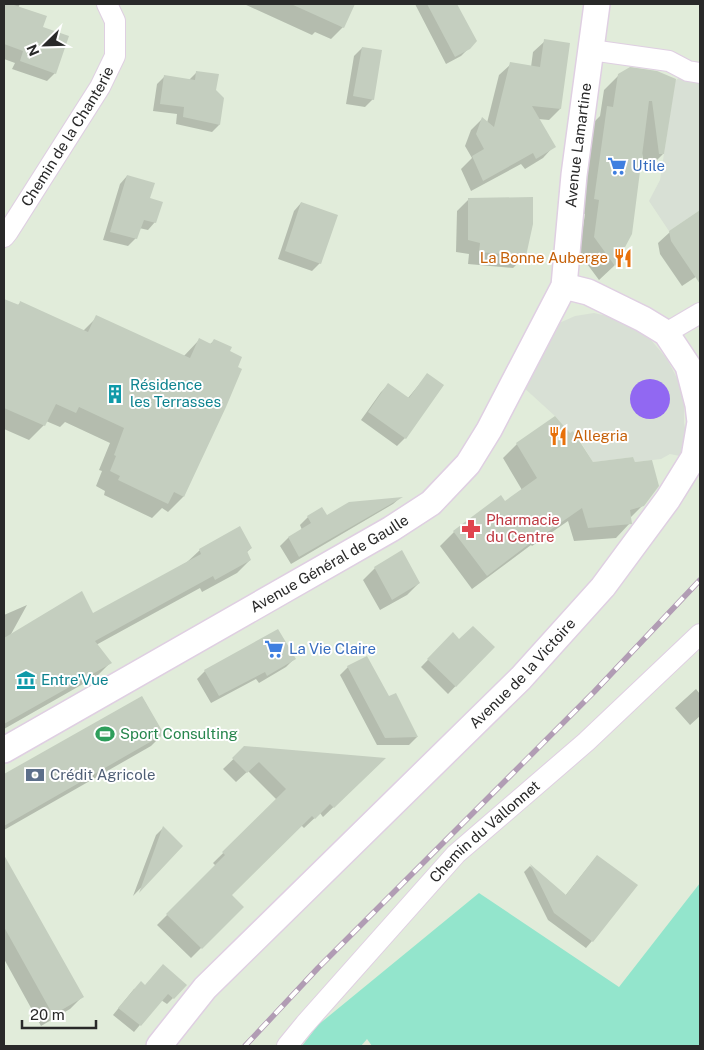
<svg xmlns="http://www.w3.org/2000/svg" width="704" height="1050" viewBox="0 0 704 1050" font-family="'Public Sans',sans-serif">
<rect width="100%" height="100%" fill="#e1ecda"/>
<path fill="#93e5cc" d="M700,883V1046H372L367,1039L361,1046H302L318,1025L479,893L619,987Z"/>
<path fill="#d8e0d5" d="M700,69V210L669,231L649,201L660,180L675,81L688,71Z
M594,313L612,317L634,328L651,340L667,359L679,382L684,405V423L686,432L680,456L670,454L661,459L635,462L633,457L593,462L574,431L570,433L555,416L521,385L557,324L575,316Z"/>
<path fill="#9168f2" d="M630 399a20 20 0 1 1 40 0a20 20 0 1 1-40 0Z"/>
<path fill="#0003" d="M4,4H20L18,8L41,28L55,73L47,81L12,69L15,63L4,59Z
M244,4H354L343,27L331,39L315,32L312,35Z
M415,4H456L476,41L461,56L446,64Z
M545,41L560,109L549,120L538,119L554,146L543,158L525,169L521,164L471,191L461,169L472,158L465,146L471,130L482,119L487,123L499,75L511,64L531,67L533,52Z
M362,48L373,99L365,107L346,104L354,56Z
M197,72L215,91L219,125L212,132L176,124L177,114L153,111L157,84L164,77L189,80Z
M657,73L663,154L648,169H644L642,153L630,234L614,266L599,280L579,253L585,214L580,213L593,123L600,116L604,90L619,75Z
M127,176L149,199L155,222L148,230L139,228L136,238L128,246L103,240L120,184Z
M469,199L525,256L513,268L468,264L469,254L456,252L457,211Z
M301,203L320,263L312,271L278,259L294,211Z
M700,211V274L682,286L660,254L658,243L670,232Z
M7,302L17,306L20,303L83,331L97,317L183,357L199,340L210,344L214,341L225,407L183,497L168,512L162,508L152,518L104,495L105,491L96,486L102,471L99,470L110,443L65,422L60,427L46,421L44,425L29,440L4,429V305Z
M427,375L442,385L405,438L397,446L361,420L381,392L388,385L408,398Z
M517,444L593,463L635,464L643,505L630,518V523L616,538L574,541L568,521L532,546L531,545L472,589L440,546L454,532L505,503L522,490L503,458Z
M400,498L393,504L291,564L280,546L288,538L302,530L300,525L308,517L327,516Z
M251,548L246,553L250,560L237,573L202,592L200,588L96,645L110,663L97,676L4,729V615L27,605L10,636L93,615L186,563L200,550Z
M375,568L419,583L407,595L380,610L363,580Z
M453,634L459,640L493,647L448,694L421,667Z
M294,659L286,667L259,683L256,679L211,703L197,679L205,671Z
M348,667L389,698L417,737L409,745H377L340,675Z
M696,689L700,694V716L690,725L675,708Z
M142,697L163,734L151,746L4,830V775Z
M245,748L384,759L323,817L320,813L304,828L301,825L230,895L242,907L191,958L157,925L216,866L213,863L277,800L248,771L236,782L223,769Z
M163,828L181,846L133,896L156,835Z
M597,856L592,941L586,948L548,920L524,872L530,866L565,896Z
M4,858L82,997L70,1009L41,1026L4,959Z
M157,972L173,998L167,1004L161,1000L134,1032L113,1015L134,989L145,986Z"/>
<path fill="#c4cebf" d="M4,4H11L47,16L43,27L69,36L56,74L20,61L23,51L4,44Z
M291,4H355L344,28Z
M427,4H457L477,41L470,49L455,57Z
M544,39L570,43L561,109L532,106L556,147L536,159L533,153L483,181L472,156L484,149L476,134L482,117L494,127L510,62L540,67Z
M362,47L382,50L374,100L353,96Z
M630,67L657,71L676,79L664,154H659L652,101H649L632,234L615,266L594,237L599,200L594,199L607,106L613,107L618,74Z
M196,71L219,74L216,90L224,98L220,125L183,117L184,107L160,104L164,75L195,80Z
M127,175L155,183L150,198L163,202L156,223L144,220L137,239L110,232Z
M533,197V224L526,256L479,252L480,243L468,240V198Z
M301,202L338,215L321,264L285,251Z
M700,210V284L671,241L669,231Z
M4,299L19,305L20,301L88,332L96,315L190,358L199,338L211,344L214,339L232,347L230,351L242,357L238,367L242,369L226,407L184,497L174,492L168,504L118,480L120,476L110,471L116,456L114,455L124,428L79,407L76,413L56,404L45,426L4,408Z
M427,373L444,385L406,439L368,412L388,383L409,398Z
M555,416L570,433L573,431L593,462L633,457L635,462L652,460L659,486L644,506L630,510L632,524L588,528L582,508L546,533L545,532L487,576L453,531L501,495L505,501L537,478L516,443Z
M403,497L299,557L288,537L311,523L307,516L322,507L327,515L349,502Z
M240,526L252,548L247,551L251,560L215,580L213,576L95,641L112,663L4,724V638L82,591L93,613L201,554L199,549Z
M402,550L420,583L392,600L374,567Z
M473,626L495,647L456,687L427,659L453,632L459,639Z
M278,629L296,659L267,676L265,672L219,696L204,670Z
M367,656L389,696L396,693L418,737L385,738L347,666Z
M142,696L164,734L4,826V774Z
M244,746L386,758L334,808L330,804L315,819L312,816L232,895L244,907L202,949L166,914L225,855L222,852L286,789L259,762L247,773L232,758Z
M163,826L183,846L139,893Z
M4,855L84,997L53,1015L4,927Z
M597,855L638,885L593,942L554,913L530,864L566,895Z
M163,964L187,985L174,999L168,994L141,1026L118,1008L141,981L145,985Z"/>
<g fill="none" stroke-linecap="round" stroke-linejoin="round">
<g stroke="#dfcfe2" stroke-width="22">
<g id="minor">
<path d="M591,50L669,61L688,71L700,73"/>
<path id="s1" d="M4,237L8,232L100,87L115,56V21L107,4"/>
<path d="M666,333L700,313"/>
<path id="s2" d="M287,1046L305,1024L456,854L586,742L700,634"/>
</g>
</g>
<g stroke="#dfcfe2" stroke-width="28">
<g id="tertiary">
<path id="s3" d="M4,750L391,529L431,503L468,464L489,430L564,286L574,175L597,4"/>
<path id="s4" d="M159,1046L205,988L521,678L603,587L668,499L694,457L700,422L698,405L688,366L666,333L643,319L588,292L564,286"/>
</g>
</g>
<use href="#minor" stroke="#fff" stroke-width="20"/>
<use href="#tertiary" stroke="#fff" stroke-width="25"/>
<g stroke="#b19cb4" stroke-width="5.5">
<path id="rail" d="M245,1046L318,968L594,692L700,580"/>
</g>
<use href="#rail" stroke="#fff" stroke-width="4" stroke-dasharray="11" stroke-linecap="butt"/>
</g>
<defs>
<g id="supermarket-bare" transform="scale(1.5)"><path d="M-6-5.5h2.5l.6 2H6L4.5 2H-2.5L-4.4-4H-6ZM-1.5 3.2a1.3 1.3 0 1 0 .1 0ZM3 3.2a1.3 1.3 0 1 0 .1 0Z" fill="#3f7fe0" stroke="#fff" stroke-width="2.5" paint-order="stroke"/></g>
<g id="restaurant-bare" transform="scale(1.5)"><path d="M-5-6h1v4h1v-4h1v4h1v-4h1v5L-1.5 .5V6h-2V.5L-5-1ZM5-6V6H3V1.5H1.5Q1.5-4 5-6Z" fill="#e8710a" stroke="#fff" stroke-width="2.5" paint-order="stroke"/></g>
<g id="building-bare" transform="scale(1.5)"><path d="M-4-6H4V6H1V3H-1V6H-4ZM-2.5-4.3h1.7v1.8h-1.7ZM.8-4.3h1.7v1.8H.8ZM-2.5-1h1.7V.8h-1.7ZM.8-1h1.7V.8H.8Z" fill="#0f9aa8" stroke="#fff" stroke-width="2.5" paint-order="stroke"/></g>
<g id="pharmacy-bare" transform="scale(1.5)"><path d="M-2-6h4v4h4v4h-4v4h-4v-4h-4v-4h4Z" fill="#e0444e" stroke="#fff" stroke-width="2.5" paint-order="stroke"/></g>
<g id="museum-bare" transform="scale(1.5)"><path d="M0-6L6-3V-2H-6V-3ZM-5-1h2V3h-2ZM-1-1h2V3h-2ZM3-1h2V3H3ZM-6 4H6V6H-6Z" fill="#0f9aa8" stroke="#fff" stroke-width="2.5" paint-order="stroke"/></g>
<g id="stadium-bare" transform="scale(1.5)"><path d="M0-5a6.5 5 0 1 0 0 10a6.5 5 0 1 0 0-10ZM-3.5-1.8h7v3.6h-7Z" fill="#2e9e5b" stroke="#fff" stroke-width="2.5" paint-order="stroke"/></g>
<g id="bank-bare" transform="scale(1.5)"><path d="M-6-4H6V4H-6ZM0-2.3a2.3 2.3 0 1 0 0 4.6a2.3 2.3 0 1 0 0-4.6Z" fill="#5c6f8a" stroke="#fff" stroke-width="2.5" paint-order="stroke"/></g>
</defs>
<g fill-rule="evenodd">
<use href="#supermarket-bare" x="617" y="166"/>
<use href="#restaurant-bare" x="623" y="258"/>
<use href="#building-bare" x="115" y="394"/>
<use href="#restaurant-bare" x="558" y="436"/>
<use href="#pharmacy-bare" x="471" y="529"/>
<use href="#supermarket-bare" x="274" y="649"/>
<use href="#museum-bare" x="26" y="680"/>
<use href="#stadium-bare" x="105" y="734"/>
<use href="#bank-bare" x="35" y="775"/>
</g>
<g text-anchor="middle" stroke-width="4" stroke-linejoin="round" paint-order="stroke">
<g font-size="15" fill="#292929" stroke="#fff">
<text dy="5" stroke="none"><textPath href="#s1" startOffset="119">Chemin de la Chanterie</textPath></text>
<text dy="5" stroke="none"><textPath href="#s3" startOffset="891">Avenue Lamartine</textPath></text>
<text dy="5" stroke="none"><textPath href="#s3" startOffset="375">Avenue Général de Gaulle</textPath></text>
<text dy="5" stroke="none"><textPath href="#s4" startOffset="521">Avenue de la Victoire</textPath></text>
<text dy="5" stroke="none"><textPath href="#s2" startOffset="292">Chemin du Vallonnet</textPath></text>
</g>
<g font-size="15" fill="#366cbe" stroke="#fff" text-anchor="start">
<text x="632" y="171">Utile</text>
<text x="289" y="654">La Vie Claire</text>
</g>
<g font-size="15" fill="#c56008" stroke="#fff" text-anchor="end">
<text x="608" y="263">La Bonne Auberge</text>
<text x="573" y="441" text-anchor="start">Allegria</text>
</g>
<g font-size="15" fill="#0d838f" stroke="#fff" text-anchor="start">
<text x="130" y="390">Résidence<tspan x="130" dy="17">les Terrasses</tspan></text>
<text x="41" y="685">Entre'Vue</text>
</g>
<g font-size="15" fill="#be3a42" stroke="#fff" text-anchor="start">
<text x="486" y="525">Pharmacie<tspan x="486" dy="17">du Centre</tspan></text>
</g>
<g font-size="15" fill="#27864d" stroke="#fff" text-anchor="start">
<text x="120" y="739">Sport Consulting</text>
</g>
<g font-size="15" fill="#4e5e75" stroke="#fff" text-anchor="start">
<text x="50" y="780">Crédit Agricole</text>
</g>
</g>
<rect width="704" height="1050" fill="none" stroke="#292929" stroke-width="10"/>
<g transform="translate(45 45) rotate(247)" stroke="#ffffff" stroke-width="4" paint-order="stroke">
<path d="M0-4L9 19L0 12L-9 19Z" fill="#292929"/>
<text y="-8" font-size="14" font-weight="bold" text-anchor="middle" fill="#292929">N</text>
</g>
<path d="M22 1020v8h74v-8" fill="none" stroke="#292929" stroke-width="2.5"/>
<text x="30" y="1020" font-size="15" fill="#292929" stroke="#ffffff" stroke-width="4" paint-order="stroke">20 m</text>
</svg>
